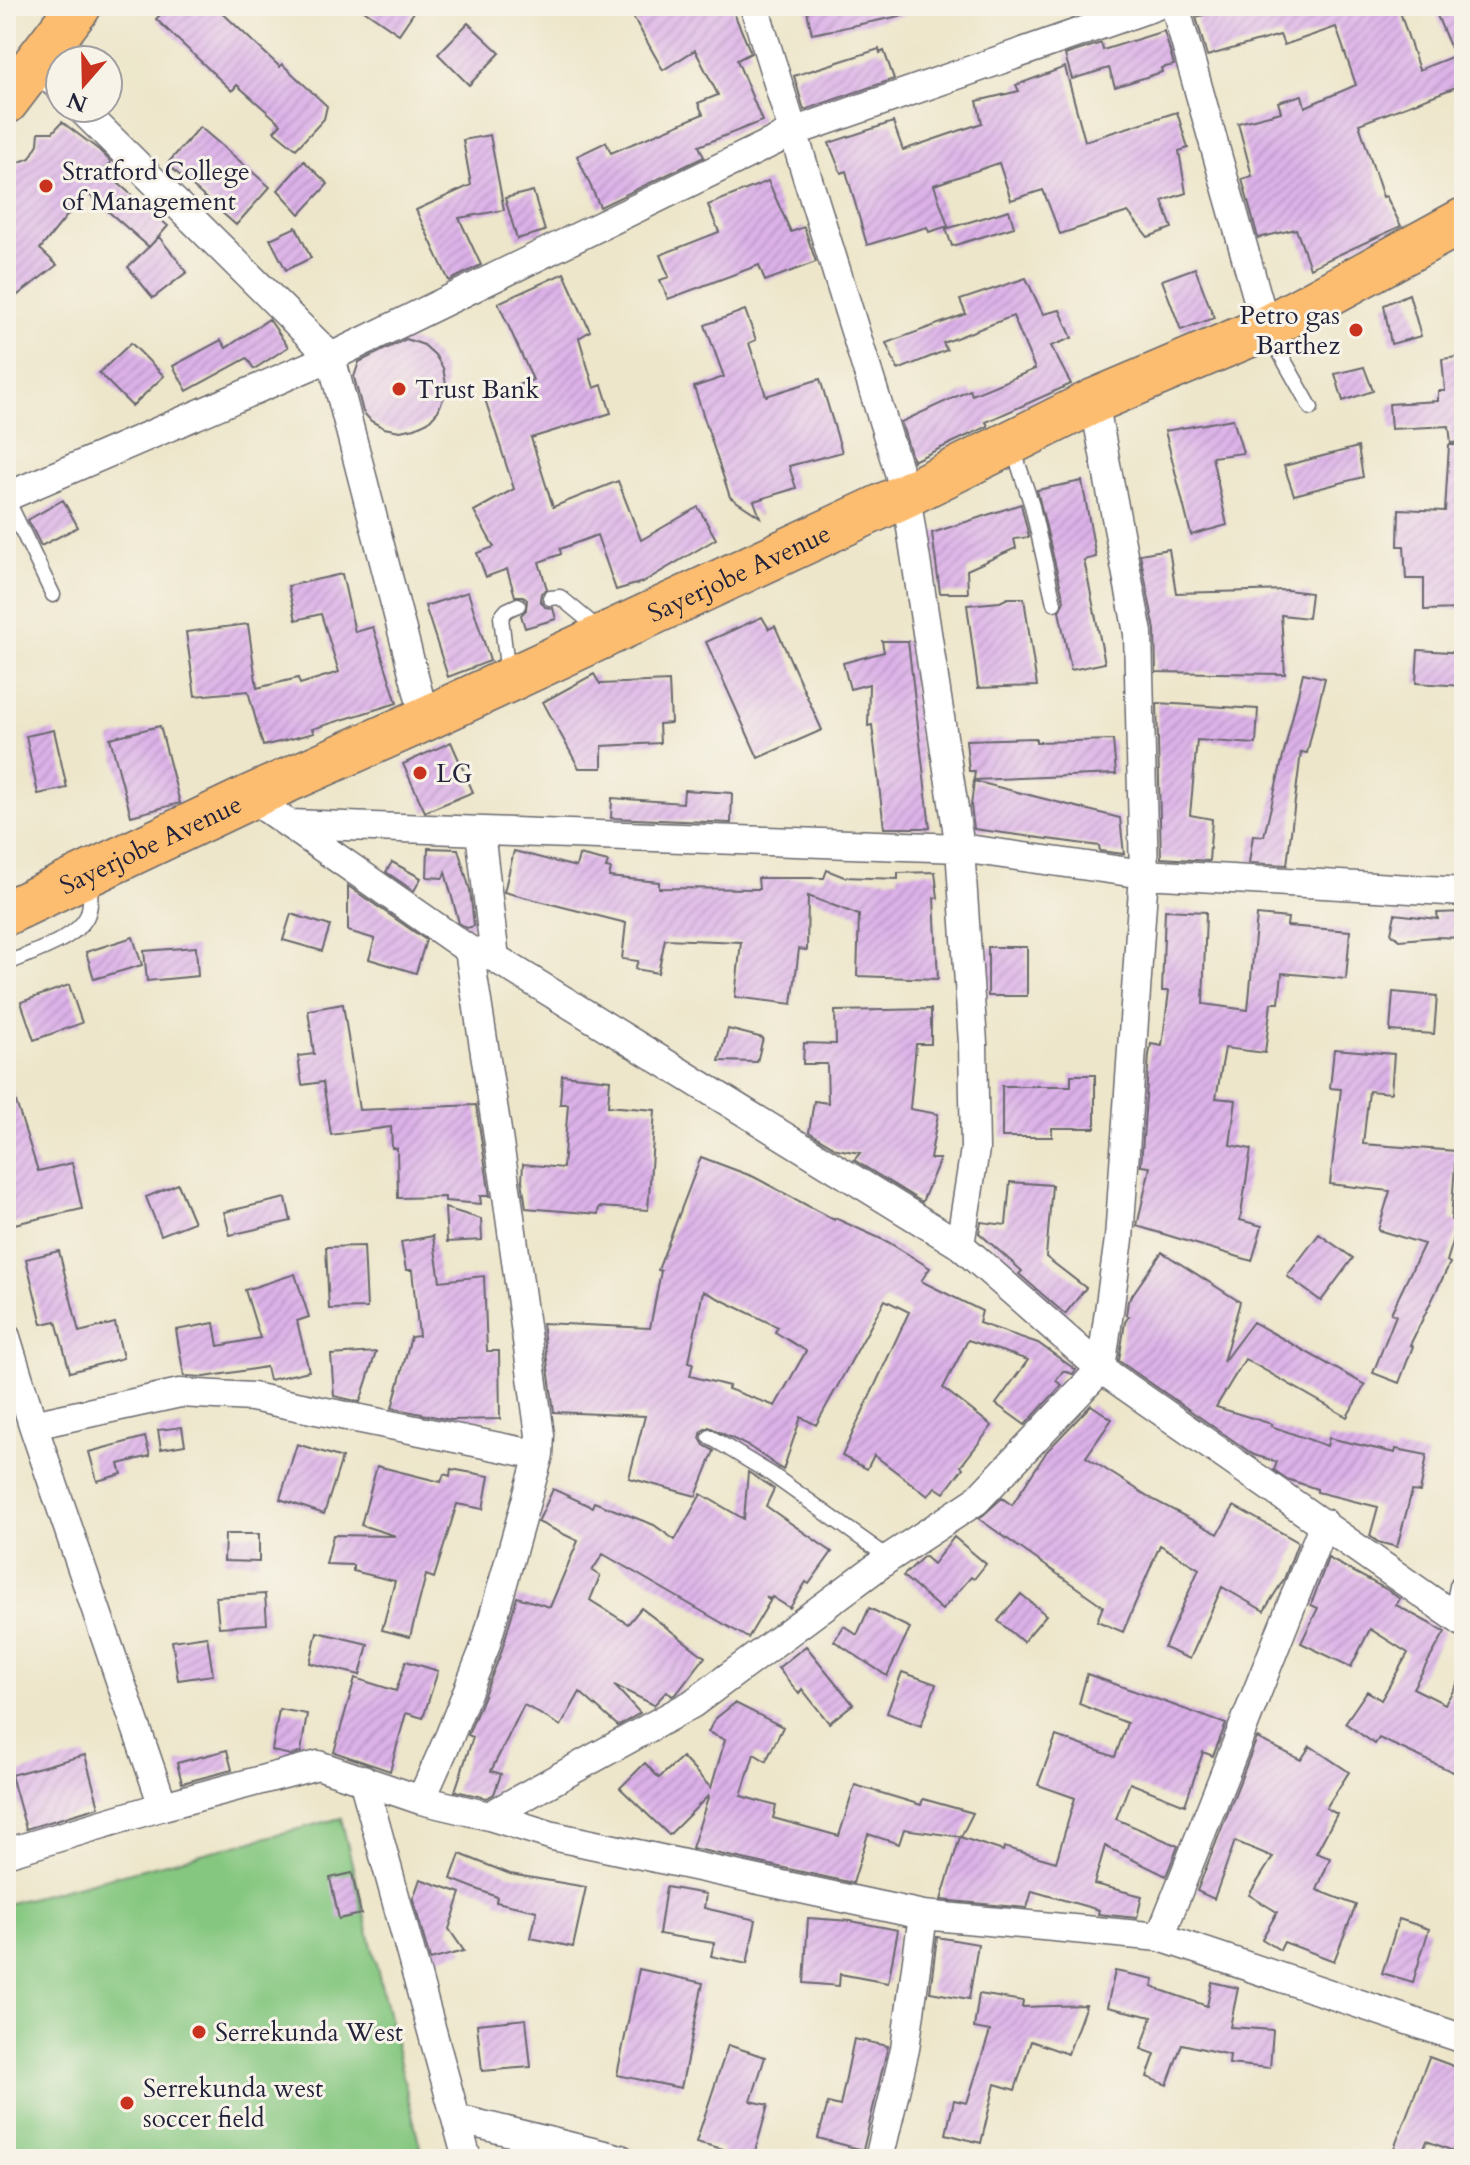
<svg xmlns="http://www.w3.org/2000/svg" width="1470" height="2165" viewBox="0 0 1470 2165" font-family="Cardo,serif">
<defs>
<pattern id="building-hatch" width="6" height="6" patternUnits="userSpaceOnUse" patternTransform="scale(2)"><rect width="6" height="6" fill="#dcb1e8"/><path d="M-1 1l2-2M0 6l6-6M5 7l2-2" fill="none" stroke="#bc98c8"/></pattern>
</defs>
<rect width="100%" height="100%" fill="#f7f3e8"/>
<filter id="ink" filterUnits="userSpaceOnUse"><feTurbulence type="fractalNoise" baseFrequency=".0125" numOctaves="2"/><feDisplacementMap in="SourceGraphic" scale="16" xChannelSelector="R" yChannelSelector="G"/><feConvolveMatrix kernelMatrix="1 2 1 2 8 2 1 2 1" color-interpolation-filters="sRGB"/></filter>
<filter id="wash" filterUnits="userSpaceOnUse"><feTurbulence type="fractalNoise" baseFrequency=".006" numOctaves="4" result="noise"/><feDisplacementMap in="SourceGraphic" scale="32" xChannelSelector="R" yChannelSelector="G"/><feGaussianBlur stdDeviation="1.8" result="paint"/><feColorMatrix in="noise" values="0 0 0 0 0 0 0 0 0 0 0 0 0 0 0 0 0 1.4 0 .05"/><feComposite in="paint" operator="in"/></filter>
<g filter="url(#wash)">
<rect width="100%" height="100%" fill="#ede6ca"/>
<path fill="#85c780" stroke="#54745e" stroke-width="2" d="M341,1818L423,2159H6V1904Z"/>
<g id="blocks">
<path fill="url(#building-hatch)" fill-rule="evenodd" d="M169,6H215L280,67L282,64L327,106L324,119L296,149L274,131L281,124L237,85L232,91L156,19Z
M358,6H418L399,34Z
M627,6H731L751,53L737,60L762,121L699,146L704,157L600,207L577,156L606,142L611,153L703,114L698,103L718,95L695,50L663,70Z
M806,6H904L905,15L812,34Z
M1236,6H1398L1419,70L1454,56L1433,6H1464V84L1359,124L1383,197L1386,196L1401,226L1310,268L1296,229L1258,238L1242,179L1252,176L1238,123L1281,112L1278,102L1302,95L1305,107L1356,85L1336,27L1284,45L1280,35L1207,56L1196,17Z
M468,23L500,53L469,85L438,54Z
M1164,31L1174,65L1161,68L1162,72L1115,87L1109,68L1072,79L1065,55L1101,43L1103,50Z
M879,49L880,53L884,51L894,79L804,110L794,76Z
M1065,67L1085,141L1177,112L1188,148L1179,151L1186,193L1162,201L1172,228L1148,237L1128,212L1060,234L1043,190L1011,200L999,163L934,185L948,226L929,232L927,227L867,245L846,171L841,173L829,143L893,122L903,150L982,123L977,101L1019,91L1016,85Z
M62,122L99,150L111,162L104,171L168,226L149,247L86,192L40,249L57,265L6,304V184L17,170V163L30,158L38,144L39,132H53Z
M200,127L270,187L236,225L167,164Z
M490,135L504,210L459,218L481,265L449,281L416,210L471,185L463,140Z
M304,161L328,184L300,214L278,190Z
M768,181L791,232L804,227L816,262L765,281L759,265L668,299L660,280L669,277L660,255L719,232L708,205Z
M533,191L545,231L517,239L505,198Z
M1009,210L1014,227L952,246L946,229Z
M296,227L311,258L286,270L270,239Z
M159,237L187,272L153,298L128,267Z
M1195,268L1214,318L1181,330L1162,280Z
M564,273L590,331L579,338L594,388L602,385L611,413L531,438L553,507L618,481L641,540L698,507L716,539L643,582L616,590L597,535L560,549L561,554L539,562L547,589L541,593L540,600L545,607L553,608L556,619L525,628L521,615L526,610L527,600L523,596H515L507,569L486,577L477,553L494,547L474,511L514,489L484,396L533,380L498,303Z
M1026,278L1043,314L1060,310L1072,338L1051,346L1071,384L986,422L988,426L913,461L901,422L970,390L972,395L1035,369L1013,316L943,343L947,350L898,370L886,343L966,314L960,300Z
M1409,294L1421,336L1391,344L1384,305Z
M745,310L756,340L749,343L766,396L820,379L842,452L789,466L796,488L754,501L760,517L730,497L694,387L724,377L705,325Z
M269,319L288,347L254,369L247,358L187,391L173,366L221,340L226,348Z
M406,339L424,345L435,355L443,368L446,384L444,397L438,411L428,422L415,428L400,431L384,428L371,421L363,412L354,377L359,362Z
M131,343L164,376L132,406L99,373Z
M1464,356V442L1451,443L1449,426L1391,429L1389,404L1438,401V391H1445L1442,359Z
M1364,367L1373,391L1343,401L1335,374Z
M1233,419L1243,453L1212,457L1227,525L1191,535L1165,431Z
M1449,445H1464V609L1424,610V579H1406L1404,546H1398L1399,509L1445,511Z
M1358,447L1363,477L1294,495L1284,466Z
M1082,481L1096,557L1084,560L1105,663L1071,670L1059,611L1064,601L1037,490Z
M63,500L78,527L41,546L28,520Z
M1021,504L1029,537L1014,539L1016,548L967,570L968,593H940L932,533Z
M1169,549L1176,593L1287,590L1311,593L1308,618L1281,615L1285,674L1156,672L1155,630L1140,554Z
M342,574L355,632L373,627L397,703L312,729L314,733L263,746L248,691L195,696L186,632L248,624L257,688L298,678L300,684L339,672L321,614L296,620L288,586Z
M468,592L490,661L448,677L425,606Z
M1008,598H1024L1037,686L978,688L967,605L1000,602Z
M762,617L769,629L775,626L822,730L758,758L706,642Z
M882,641H908L930,828H884L872,725L868,726L869,684L850,689L843,663L884,652Z
M1418,650L1464,653V686L1416,683Z
M1303,673L1325,678L1307,753L1301,752L1287,865L1249,863L1253,835L1264,836Z
M594,674L600,684L669,681L671,723L659,724L660,743L602,746V768H579L543,702Z
M1157,703L1258,709L1256,744L1197,740L1190,815L1212,819L1209,861L1161,858Z
M160,726L180,803L131,816L110,738Z
M54,730L67,788L38,794L26,736Z
M1036,738V742L1113,740L1116,774L974,780L975,771H969L966,740Z
M451,742L473,792L425,812L403,764Z
M974,781L1120,818L1124,854L1100,851L1099,846L974,829L971,806Z
M684,790L732,793L731,823L611,818L612,798L683,803Z
M428,848L458,849L470,890L474,926L467,928L459,923L445,872L443,878L427,877Z
M514,851L576,867L579,855L608,862L606,868L611,869L609,877L659,882V888L759,889L758,878H824L827,870L844,877L898,879V873L935,872L938,898H934L938,979L857,976L859,915L808,896L807,950L799,949L792,1004L735,997L741,942L665,939L658,973L635,969L638,961L622,959L626,923L504,892Z
M392,862L421,878L414,891L386,872Z
M348,886L426,940L416,973L369,959L375,939L348,931Z
M1165,910L1206,912L1203,1004L1248,1010L1257,915L1288,918L1287,926L1350,931L1346,979L1282,973L1279,1003H1271L1265,1053L1225,1048L1216,1098L1236,1100L1230,1145L1251,1149L1240,1220L1262,1226L1252,1261L1137,1226L1150,1167L1141,1166L1149,1055L1151,1044L1162,1046L1169,991H1162Z
M1464,912V938L1435,937L1400,940L1391,933L1395,914L1438,919L1437,913Z
M291,914L330,926L322,951L283,940Z
M133,937L142,965L94,979L86,952Z
M196,947L198,976L147,981L144,951Z
M988,947H1027V996H988Z
M69,985L82,1023L34,1040L21,1002Z
M1393,992L1437,996L1434,1034L1390,1031Z
M343,1004L359,1110L476,1105L490,1196H480L481,1204L445,1201V1197L398,1198L397,1148H392L391,1127L331,1135L323,1082L302,1085L298,1056L314,1054L308,1010Z
M931,1009V1044H916L910,1109L938,1114L930,1159H940L922,1202L854,1160L860,1153L837,1149L809,1132L814,1101L828,1103L827,1064H803L804,1043L836,1044L835,1011Z
M728,1029L763,1038L757,1062L719,1061Z
M1334,1049L1394,1054L1391,1093L1369,1091L1363,1144L1456,1151L1451,1220L1459,1222L1447,1261L1450,1263L1410,1345L1413,1346L1399,1383L1373,1373L1396,1315L1391,1313L1424,1244L1378,1230L1390,1191L1330,1184L1341,1089L1330,1088Z
M562,1075L610,1080L608,1106L655,1110L648,1210L599,1207L598,1214L526,1208L522,1180L523,1164L563,1168L568,1104H560Z
M1071,1075H1095V1128H1052V1137H1002V1086H1071Z
M10,1083L38,1171L72,1163L82,1209L14,1224L6,1190V1084Z
M701,1157L754,1177L834,1220L835,1218L888,1242L930,1268L921,1281L982,1311L979,1323L1038,1343L1076,1370L1073,1374L1063,1371L1056,1381L1062,1385L1025,1425L996,1404L1028,1360L968,1340L943,1388L992,1426L961,1466L963,1468L944,1493L935,1487L928,1496L874,1455L867,1469L842,1456L909,1312L885,1300L816,1425L801,1417L783,1470L750,1447L709,1427L702,1431L700,1438L704,1445L714,1451L696,1496L629,1478L645,1416L554,1412L542,1323L650,1328L661,1271L658,1270ZM703,1291L778,1327L775,1332L806,1351L775,1406L728,1389L729,1386L690,1376L693,1363L689,1362Z
M1010,1182L1052,1185L1046,1257L1086,1288L1065,1314L1019,1274L1022,1271L979,1233L981,1222L1006,1225Z
M178,1184L194,1222L161,1235L146,1197Z
M286,1198L291,1221L230,1235L224,1212Z
M445,1208L481,1219L482,1240L447,1242Z
M1319,1234L1353,1258L1321,1301L1287,1276Z
M433,1236L440,1281L484,1276L487,1351H499L500,1419L451,1420L392,1408L411,1337L419,1336L412,1270H406L401,1242Z
M364,1246L367,1308L329,1309L326,1247Z
M59,1251L79,1332L115,1323L123,1358L70,1372L56,1321L42,1324L26,1259Z
M1162,1252L1240,1302L1223,1362L1253,1322L1365,1385L1347,1417L1245,1359L1216,1407L1272,1424L1271,1426L1327,1446L1329,1438L1395,1453L1396,1449L1427,1455L1420,1492L1412,1491L1397,1547L1378,1542L1370,1536L1378,1507L1317,1492V1489L1287,1479L1274,1470L1277,1462L1254,1455L1119,1361L1125,1322L1129,1316L1126,1315L1128,1301Z
M295,1274L309,1317L297,1321L309,1371L269,1380L266,1367L205,1377L184,1376L176,1330L214,1323L218,1346L260,1338L245,1290Z
M376,1352L360,1402L334,1396L331,1355Z
M1091,1405L1112,1419L1086,1457L1154,1500L1218,1534L1234,1506L1298,1542L1284,1579L1264,1611L1222,1587L1190,1659L1164,1648L1199,1569L1160,1545L1123,1632L1097,1621L1103,1606L979,1519L1002,1498L1012,1505L1047,1451Z
M182,1427L185,1445L161,1449L158,1430Z
M145,1437L150,1456L119,1464L122,1474L97,1481L89,1452Z
M297,1444L342,1458L324,1514L280,1499Z
M377,1466L441,1482L444,1474L450,1476L451,1469L489,1476L483,1509L457,1504L434,1578L426,1575L410,1637L382,1630L395,1581L353,1571V1565L326,1564L333,1535L396,1536L361,1525Z
M748,1472L774,1489L766,1506L832,1552L809,1584L806,1582L790,1608L772,1597L771,1599L766,1596L770,1601L748,1638L603,1554L592,1571L600,1576L590,1600L628,1624L641,1608L705,1657L677,1693L672,1696L667,1691L654,1705L614,1685L640,1713L618,1726L580,1692L561,1726L524,1705L491,1771L501,1774L494,1794L487,1798L455,1791L473,1737L468,1735L501,1653L517,1597L550,1607L578,1541L538,1522L553,1489L592,1507L594,1502L654,1525L675,1540L701,1494L744,1519Z
M225,1534H259V1562L224,1561Z
M954,1537L986,1564L974,1579L971,1577L942,1610L903,1576L924,1556L933,1564Z
M1328,1558L1386,1589L1400,1599L1396,1605L1445,1632L1413,1688L1445,1704L1464,1673V1777L1379,1738L1375,1744L1345,1723L1367,1691L1381,1700L1408,1653L1370,1629L1351,1667L1301,1643L1318,1608L1311,1605Z
M265,1594L267,1624L219,1627L216,1597Z
M1021,1594L1046,1615L1023,1642L998,1621Z
M869,1608L910,1628L887,1676L834,1641L844,1626L857,1635Z
M317,1632L368,1644L360,1675L310,1663Z
M207,1636L213,1675L178,1680L172,1641Z
M806,1646L853,1704L829,1723L802,1689L799,1694L778,1668Z
M406,1661L438,1671L423,1718L406,1713L390,1771L334,1752L355,1678L396,1691Z
M902,1672L936,1684L921,1726L887,1713Z
M1087,1674L1226,1724L1213,1756L1203,1752L1185,1805L1130,1783L1116,1819L1178,1846L1166,1876L1105,1846L1094,1884L1142,1896L1137,1918L1098,1914L1099,1910L1032,1891L1027,1908L941,1900L960,1837L1003,1851L1004,1847L1056,1862L1075,1798L1038,1785L1056,1736L1115,1757L1127,1723L1079,1704Z
M735,1703L783,1727L766,1761L754,1754L741,1796L776,1806L773,1818L839,1836L855,1785L921,1805L923,1799L973,1813L961,1837L904,1829L899,1844L868,1834L853,1883L692,1848L709,1795L669,1835L620,1788L645,1763L659,1778L682,1757L711,1788L725,1740L708,1732L715,1719Z
M279,1709L307,1714L301,1752L291,1755L272,1751Z
M1257,1738L1301,1760L1310,1746L1349,1772L1326,1808L1337,1814L1316,1853L1330,1858L1317,1890L1356,1905L1334,1961L1284,1942L1280,1950L1262,1939L1277,1912L1249,1895L1273,1857L1235,1841L1214,1899L1197,1891Z
M227,1750L232,1770L182,1783L177,1763Z
M85,1755L99,1807L26,1829L11,1775Z
M460,1854L510,1874L586,1887L573,1947L531,1938L537,1911L496,1902L497,1897L451,1879Z
M352,1873L361,1914L339,1919L330,1878Z
M420,1879L461,1893L449,1929L464,1951L430,1960L413,1899Z
M666,1887L706,1894L704,1908L756,1920L747,1964L711,1956L714,1943L659,1934Z
M808,1918L851,1921L898,1930L888,1983L840,1974L839,1986L804,1983Z
M1399,1919L1429,1929L1413,1982L1382,1973Z
M937,1937L978,1944L969,1999L930,1992Z
M639,1969L703,1983L681,2088L617,2075Z
M1115,1971L1154,1979L1152,1987L1207,2006L1212,1982L1238,1988L1230,2027L1273,2030L1270,2068L1229,2064L1230,2055L1182,2044L1167,2085L1147,2077L1155,2054L1141,2049L1152,2017L1107,2007Z
M979,1994L1023,2001L1022,2007L1086,2005L1068,2054L1031,2041L1015,2090L995,2084L981,2143L946,2134L954,2100L967,2103L990,2031L974,2028Z
M526,2019L531,2067L482,2071L477,2024Z
M854,2039L888,2046L863,2150L818,2138L828,2103L840,2106Z
M728,2045L765,2057L751,2101L768,2105L753,2159H720L723,2149L696,2142Z
M1429,2057L1464,2070V2155L1427,2141L1420,2159L1393,2151Z"/>
</g>
</g>
<g filter="url(#ink)">
<use href="#blocks" fill-opacity="0" stroke="#69676d" stroke-width="2"/>
<g fill="none" stroke-linecap="round" stroke-linejoin="round">
<g stroke="#69676d" stroke-width="17">
<path id="service" d="M1268,332L1311,408
M1012,445L1032,506L1054,603
M6,497L53,595
M550,598L560,597L601,631
M508,675L501,617L507,610L518,605
M6,964C29,953 76,940 87,916C92,905 90,891 90,879
M710,1437L771,1474L889,1558"/>
</g>
<g stroke="#69676d" stroke-width="31">
<path id="minor" d="M754,6L906,495L960,848L973,1043L975,1149L960,1245L1101,1369L1464,1623
M1175,6L1266,328
M35,64L60,88
M80,108L331,357L425,719
M6,497L331,357L793,132L1155,6
M250,797L469,950L495,958L960,1245
M290,824L960,848L1144,874L1464,892
M480,832L495,958
M6,1337L33,1425L163,1806
M33,1425L180,1393L252,1397L539,1455
M1458,1617L1464,1587
M363,1779L467,2159
M421,1800L450,1735L485,1647L539,1455L540,1435L507,1195L469,950
M489,1816L692,1704L889,1558L976,1501L1101,1369L1119,1239L1144,874L1138,633L1094,401
M6,1853L163,1806L318,1765L421,1800L489,1816L553,1836L923,1915L1160,1937L1464,2039
M1160,1937L1324,1523
M458,2119L621,2159
M879,2159L905,2049L923,1915"/>
</g>
<g stroke="#69676d" stroke-width="47">
<g id="primary">
<path id="s1" d="M6,913L250,797L425,719L906,495L1094,401L1266,328L1464,220"/>
</g>
</g>
<g stroke="#69676d" stroke-width="47">
<path id="trunk" d="M6,102L79,6"/>
</g>
<use href="#service" stroke="#fff" stroke-width="14"/>
<use href="#minor" stroke="#fff" stroke-width="28"/>
<use href="#primary" stroke="#fcbd6f" stroke-width="44"/>
<use href="#trunk" stroke="#fcbd6f" stroke-width="44"/>
</g>
</g>
<g fill="#c8321e" stroke="#f7f3e8" stroke-width="3">
<circle cx="46" cy="186" r="8"/>
<circle cx="1356" cy="330" r="8"/>
<circle cx="399" cy="389" r="8"/>
<circle cx="420" cy="773" r="8"/>
<circle cx="199" cy="2032" r="8"/>
<circle cx="127" cy="2103" r="8"/>
</g>
<g text-anchor="middle" stroke-width="6" stroke-linejoin="round" paint-order="stroke">
<g font-size="26" fill="#22223b" stroke="#f7f3e8" text-anchor="start">
<text x="62" y="180">Stratford College<tspan x="62" dy="30">of Management</tspan></text>
<text x="1340" y="324" text-anchor="end">Petro gas<tspan x="1340" dy="30">Barthez</tspan></text>
<text x="415" y="398">Trust Bank</text>
<text x="436" y="782">LG</text>
<text x="215" y="2041">Serrekunda West</text>
<text x="143" y="2097">Serrekunda west<tspan x="143" dy="30">soccer field</tspan></text>
</g>
<g font-size="26" fill="#22223b" stroke="#f7f3e8">
<text dy="9" stroke="none"><textPath href="#s1" startOffset="808">Sayerjobe Avenue</textPath></text>
<text dy="9" stroke="none"><textPath href="#s1" startOffset="160">Sayerjobe Avenue</textPath></text>
</g>
</g>
<rect width="1470" height="2165" fill="none" stroke="#f7f3e8" stroke-width="32"/>
<g transform="translate(84 84) rotate(200)"><circle r="38" fill="#f7f3e8" stroke="#a29fa3" stroke-width="2"/>
<path d="M0-6L14 30L0 20L-14 30Z" fill="#c8321e"/>
<text y="-12" font-size="22" font-weight="bold" text-anchor="middle" fill="#22223b">N</text>
</g>
</svg>
